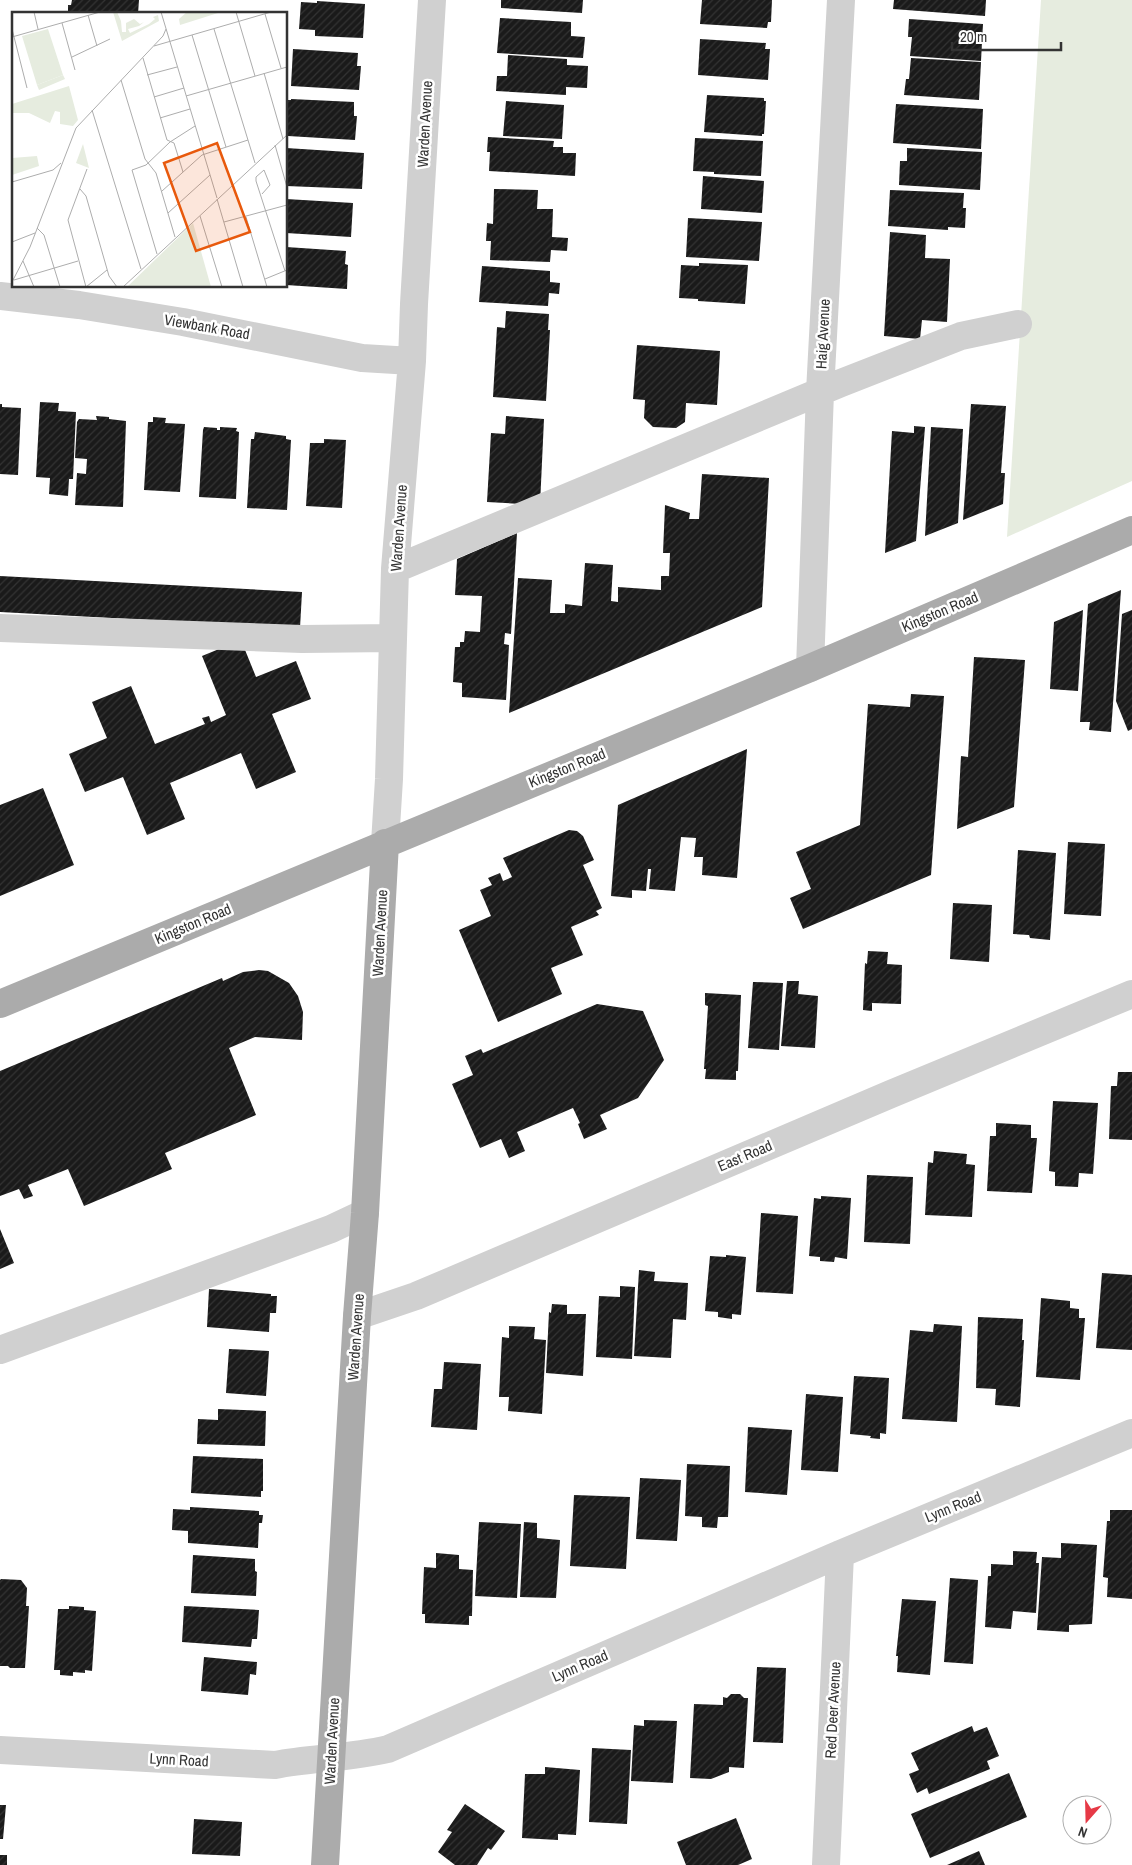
<svg xmlns="http://www.w3.org/2000/svg" width="1132" height="1865" viewBox="0 0 1132 1865" font-family="'Archivo Narrow',sans-serif">
<defs>
<pattern id="building-hatch" width="6" height="6" patternUnits="userSpaceOnUse" patternTransform="scale(1.25)"><rect width="6" height="6" fill="#1a1a1a"/><path d="M-1 1l2-2M0 6l6-6M5 7l2-2" fill="none" stroke="#333"/></pattern>
</defs>
<rect width="100%" height="100%" fill="#fff"/>
<path fill="#e6ecdf" d="M1041,0H1132V481L1007,537Z"/>
<path fill="url(#building-hatch)" d="M72,0H139L138,14H68V5H71Z
M501,0H583L582,13L501,8Z
M702,0H772L771,22H768L767,28L700,24Z
M894,0H986L985,16L893,9Z
M317,1L365,4L363,38L315,36V30L299,29L301,2L317,3Z
M500,18L571,22V36L585,37L583,58L497,53Z
M909,19L983,24L981,61L910,56L912,37H908Z
M700,39L766,43L765,49H770L768,80L698,75Z
M293,49L358,53L357,66H361L359,90L291,86Z
M508,55L567,59V65L588,66L587,88L566,87V95L496,91L497,76H507Z
M911,58L981,62L979,100L904,95L906,79H909Z
M707,95L764,98V101H766L764,134H762V136L704,132Z
M291,99L354,102V116H357L355,140L288,136L286,100H291Z
M506,101L564,105L562,139L503,136Z
M896,104L983,109L981,149L893,143Z
M488,137L554,141L553,147H563V153H576L575,176L489,171L490,152H487Z
M695,138L763,141L761,176L714,174V172L693,171Z
M286,148L364,153L362,189L286,186Z
M907,148L982,152L980,190L899,185L900,161H907Z
M703,176L764,181L762,213L701,209Z
M494,189L538,190L537,209H553L552,237L568,238L567,251L551,250L550,262L490,260L491,241H486L487,223L493,224Z
M890,190L964,193L963,208H966L965,228L948,227V230L888,226Z
M286,199L353,203L351,237L286,233Z
M688,218L762,222L759,261L686,257Z
M890,232L926,235L925,258L950,259L947,322L922,320L920,339L884,336Z
M286,247L346,251L345,264L348,265L347,289L286,285Z
M699,263L748,265L745,304L698,301V299L679,298L681,265L699,266Z
M482,266L550,271V282L560,283L559,294L549,293L548,306L479,302Z
M506,311L549,314L548,330H550L546,401L493,397L497,327L505,328Z
M637,345L720,351L717,405L686,403L685,422L676,428L653,427L644,418L645,400L633,399Z
M40,402L59,403L58,411L76,412L73,479H69L68,496L49,494L50,478L36,477Z
M0,404H2V407L21,408L18,475L0,474Z
M971,404L1006,406L1001,473H1005L1003,504L963,520Z
M96,416L109,417V419L126,421L123,507L75,505L77,473L86,474L87,459L75,458L77,422L79,419L97,420Z
M506,416L544,419L540,505L487,502L491,433L505,434Z
M153,417L166,418L165,423L185,424L180,492L144,490L148,422H153Z
M914,426L925,427L916,541L885,553L892,431L914,433Z
M204,427L217,428V430H220V427L237,428L236,431L239,432L236,499L199,497L203,430Z
M931,427L963,429L958,523L925,536Z
M255,432L286,436V439L291,440L287,510L247,508L251,439H254Z
M324,439L346,440L342,508L306,506L310,443H324Z
M702,474L769,478L762,607L509,713L518,578L552,580L550,613H565V604L582,606L585,563L613,565L611,601L618,602V587L661,590V576H669L670,553H663L665,505L690,513L689,519H699Z
M517,533L511,634L505,633L504,644L509,645L506,700L462,697V683L453,682L455,647H460V642H464L465,631L480,632L482,596L455,595L457,559Z
M0,576L302,592L300,628L0,612Z
M1121,590L1111,732L1089,730L1090,722H1080L1088,604Z
M1083,610L1078,691L1050,689L1054,622Z
M1132,610V729L1128,731L1116,701L1122,614Z
M241,640L256,677L296,661L311,699L272,714L296,772L256,789L241,753L170,783L185,819L147,835L123,777L85,792L69,754L107,738L92,702L131,686L155,744L205,724L202,718L209,716L211,722L226,715L202,656Z
M974,657L1025,660L1014,807L957,829L961,756L968,757Z
M911,694L944,696L931,875L803,929L790,898L811,889L796,852L860,825L868,704L910,707Z
M747,749L737,878L702,875L703,857H694L696,838L681,837L675,891L649,889L651,869H648L646,891L632,890V898L611,896L618,805Z
M43,788L74,865L0,896V805Z
M569,830L577,831L583,836L594,860L583,865L602,908L596,911L599,915L571,927L583,955L551,968L562,994L498,1022L459,930L491,916L480,890L492,885L488,878L500,873L503,881L512,877L503,858Z
M1068,842L1105,844L1101,916L1064,914Z
M1018,850L1056,853L1050,940L1030,938L1029,935L1013,934Z
M953,903L992,905L989,962L950,959Z
M868,951L888,952L887,964L902,965L901,1004L872,1003V1011L863,1010L865,963L867,964Z
M259,970L268,971L289,983L298,996L303,1012L302,1040L255,1037L229,1048L256,1115L165,1153L172,1169L84,1206L68,1169L28,1185L33,1196L24,1199L19,1189L0,1196V1071L222,978L223,981L243,972Z
M787,981H799L798,994L818,996L815,1048L781,1046Z
M753,982L783,983L779,1050L748,1048Z
M705,993L741,995L738,1071H736V1080L705,1079L706,1069H704L708,1006L705,1005Z
M597,1004L643,1011L664,1060L638,1098L600,1115L607,1129L584,1139L578,1124L580,1123L573,1108L517,1132L525,1151L509,1158L501,1139L480,1148L452,1084L473,1075L465,1056L481,1049L483,1053Z
M1118,1072H1132V1140L1109,1139L1111,1086H1117Z
M1053,1101L1098,1103L1093,1174L1079,1173L1078,1187L1055,1186V1172L1049,1171Z
M996,1123L1031,1125V1138H1037L1032,1193L987,1191L990,1136H996Z
M934,1151L967,1154L966,1164L975,1165L972,1217L925,1215L928,1162L933,1163Z
M867,1175L913,1177L910,1244L864,1242Z
M821,1196L851,1198L847,1259L835,1257L834,1262L820,1261V1257L809,1256L814,1198L821,1199Z
M761,1213L798,1216L793,1294L756,1292Z
M0,1229L14,1263L0,1269Z
M726,1255L746,1257L741,1315L732,1314V1319L718,1317V1312L705,1311L710,1256L726,1257Z
M639,1270L655,1272L654,1281L688,1283L686,1320L673,1319L671,1358L634,1356Z
M1102,1273L1132,1275V1350L1096,1348Z
M620,1286L635,1287L632,1359L596,1357L599,1296L620,1297Z
M209,1289L271,1294V1296H277L276,1313H270L269,1332L207,1327Z
M1041,1298L1070,1301V1308L1079,1309V1318H1085L1080,1380L1036,1377Z
M552,1304L567,1305V1314H586L583,1376L546,1373L549,1312L551,1313Z
M978,1317L1023,1319L1022,1340H1024L1020,1407L995,1405L996,1389L976,1388Z
M934,1324L962,1326L957,1422L902,1419L910,1330L933,1332Z
M509,1326L535,1327L534,1339L546,1340L542,1414L508,1411L509,1397H499L502,1337L509,1338Z
M229,1349L269,1351L266,1396L226,1393Z
M444,1362L481,1364L477,1430L431,1427L434,1389H442Z
M854,1376L889,1378L886,1434L880,1433V1439L870,1438L871,1436L850,1434Z
M806,1394L843,1397L838,1472L801,1470Z
M218,1409L266,1411L265,1446L197,1444L198,1419L218,1420Z
M748,1427L792,1430L787,1495L745,1492Z
M193,1456L263,1459V1491H261V1497L191,1493Z
M687,1464L730,1466L728,1517H718L717,1528L702,1527V1517L685,1516Z
M640,1478L681,1480L677,1541L636,1539Z
M574,1495L630,1497L626,1569L570,1566Z
M190,1507L259,1511V1515H263L262,1523H259L258,1548L188,1543V1531L172,1530L173,1509L190,1510Z
M1110,1510H1132V1599L1107,1597L1108,1578L1103,1577L1107,1521H1110Z
M479,1522L521,1524L517,1598L475,1596Z
M524,1522L537,1523V1538L560,1540L556,1598L520,1597Z
M1061,1543L1097,1545L1092,1624L1069,1625V1632L1037,1630L1042,1557L1061,1558Z
M1013,1551L1037,1552L1036,1563H1039L1036,1613L1013,1611L1011,1629L985,1627L988,1576H991V1564L1013,1565Z
M436,1553L459,1555V1569L473,1570L472,1616H469V1625L425,1623V1614H422L424,1567L436,1568Z
M193,1555L255,1559V1571L257,1572L256,1596L191,1593Z
M950,1578L978,1580L973,1664L944,1662Z
M1,1579L21,1580L27,1588L26,1606H29L25,1668H10L8,1666H0V1580Z
M902,1599L936,1601L930,1675L897,1672L898,1656H896Z
M69,1606L84,1607V1610L96,1611L92,1671L85,1670V1673L73,1672V1676L60,1675V1670H54L58,1609H69Z
M184,1606L259,1610L257,1639H252L251,1647L182,1642Z
M204,1657L257,1662L256,1675L250,1674L248,1695L201,1691Z
M757,1667L786,1668L783,1743L753,1742Z
M731,1694H740L744,1698H748L744,1768L729,1767V1772L711,1779L690,1778L694,1704L723,1705V1697L727,1698Z
M644,1720L677,1721L673,1783L631,1781L634,1725L644,1726Z
M972,1726L974,1732L987,1727L999,1756L987,1761L990,1769L929,1794L927,1788L917,1793L909,1774L919,1770L911,1753Z
M592,1748L631,1750L627,1824L589,1822Z
M545,1767L580,1770L576,1835L558,1834V1840L522,1838L525,1774H545Z
M1009,1773L1027,1817L930,1858L911,1814Z
M465,1804L505,1831L491,1850L488,1848L477,1865H455L438,1852L452,1832L447,1830Z
M0,1805H6L3,1839H0Z
M736,1818L752,1859L738,1865H686L677,1842Z
M194,1819L242,1822L240,1856L192,1854Z
M979,1851L985,1865H947Z
M0,1855H7V1865H0Z"/>
<g fill="none" stroke-linecap="round" stroke-linejoin="round">
<path stroke="#d0d0d0" stroke-width="28" d="M0,296L79,305L183,322L362,358L412,361
M395,569L841,383L961,336L1018,324
M0,628L302,639L393,638
M810,668L820,392L841,0
M385,843L389,779L395,569L412,361L414,304L432,0
M357,1316L416,1296L891,1094L1132,994
M0,1350L331,1229L365,1213
M0,1750L275,1765C312,1758 350,1758 388,1749L840,1554L1132,1433
M826,1865L840,1554"/>
<path stroke="#ababab" stroke-width="28" d="M0,1004L810,668L1132,530
M325,1865L357,1316L365,1213L385,843"/>
</g>
<g text-anchor="middle" stroke-width="5" stroke-linejoin="round" paint-order="stroke">
<g font-size="15" fill="#333" stroke="#fff">
<text transform="translate(425 124) rotate(-87)" y="5">Warden Avenue</text>
<text transform="translate(207 327) rotate(10)" y="5">Viewbank Road</text>
<text transform="translate(823 334) rotate(-87)" y="5">Haig Avenue</text>
<text transform="translate(399 528) rotate(-86)" y="5">Warden Avenue</text>
<text transform="translate(940 612) rotate(-23)" y="5">Kingston Road</text>
<text transform="translate(567 768) rotate(-22)" y="5">Kingston Road</text>
<text transform="translate(193 924) rotate(-23)" y="5">Kingston Road</text>
<text transform="translate(380 933) rotate(-87)" y="5">Warden Avenue</text>
<text transform="translate(745 1156) rotate(-23)" y="5">East Road</text>
<text transform="translate(356 1337) rotate(-86)" y="5">Warden Avenue</text>
<text transform="translate(953 1507) rotate(-22)" y="5">Lynn Road</text>
<text transform="translate(580 1666) rotate(-23)" y="5">Lynn Road</text>
<text transform="translate(833 1710) rotate(-87)" y="5">Red Deer Avenue</text>
<text transform="translate(332 1741) rotate(-87)" y="5">Warden Avenue</text>
<text transform="translate(179 1760) rotate(3)" y="5">Lynn Road</text>
</g>
</g>
<g transform="translate(12 12)">
<rect width="275" height="275" fill="#fff"/>
<path d="M101,0H105L109,9L110,20H114V11L122,7L128,12L132,10L127,14L116,17L118,21L137,12L143,7L141,5L146,3L147,9L110,29ZM181,211L199,275H115Z" fill="#e6ecdf"/>
<path d="M51,63L53,67L27,78L25,73ZM57,74L66,108L61,114L48,112V100L43,99L38,111L17,101H0V92Z" fill="#e6ecdf"/>
<path d="M25,144L27,154L0,163V146Z" fill="#e6ecdf"/>
<path d="M175,0H206V1L168,13L167,7ZM36,17L51,63L25,73L10,24ZM71,132L77,156L64,151Z" fill="#e6ecdf"/>
<path fill="none" stroke="#adadad" stroke-width="1" d="M22,0L26,17M149,0L205,186M224,0L243,64M253,2L269,56M76,3L85,34M50,11L63,58M0,17L15,76M202,17L243,151M180,23L214,135M0,25L88,0M142,34L259,0M60,45L98,27M131,46L155,128L162,131L171,160M252,61L271,127M135,63L165,55M109,68L133,147L144,161L163,225M174,84L275,55M142,85L172,76M80,98L129,257M148,106L178,97M263,133L275,175M0,170L41,158L49,151M68,177L74,184L97,264L105,275M150,179L190,143L236,128M250,182L258,173L252,158L244,165V169L273,259M205,187L231,275M156,201L198,163M188,204L210,275M234,205L255,275M212,210L275,193M25,216L32,223L48,275M0,230L23,221M145,242L120,158L134,153L158,130L183,114M11,249L22,275M253,267L275,258M2,268L66,249M0,270L18,235L64,116L151,24L154,17M74,275L56,208L75,157M74,275L95,258M111,275L275,123"/>
<path fill="#e8590c" fill-opacity="0.15" stroke="#e8590c" stroke-width="2.5" d="M205,131L238,220L184,239L152,151Z"/>
<rect width="275" height="275" fill="none" stroke="#333" stroke-width="2.5"/>
</g>
<g transform="translate(1087 1820) rotate(200)"><circle r="24" fill="#ffffff" stroke="#adadad"/>
<path d="M0-4L9 19L0 12L-9 19Z" fill="#e63946"/>
<text y="-8" font-size="14" font-weight="bold" text-anchor="middle" fill="#333333">N</text>
</g>
<path d="M952 42v8h109v-8" fill="none" stroke="#333333" stroke-width="2.5"/>
<text x="960" y="42" font-size="15" fill="#333333" stroke="#ffffff" stroke-width="4" paint-order="stroke">20 m</text>
</svg>
